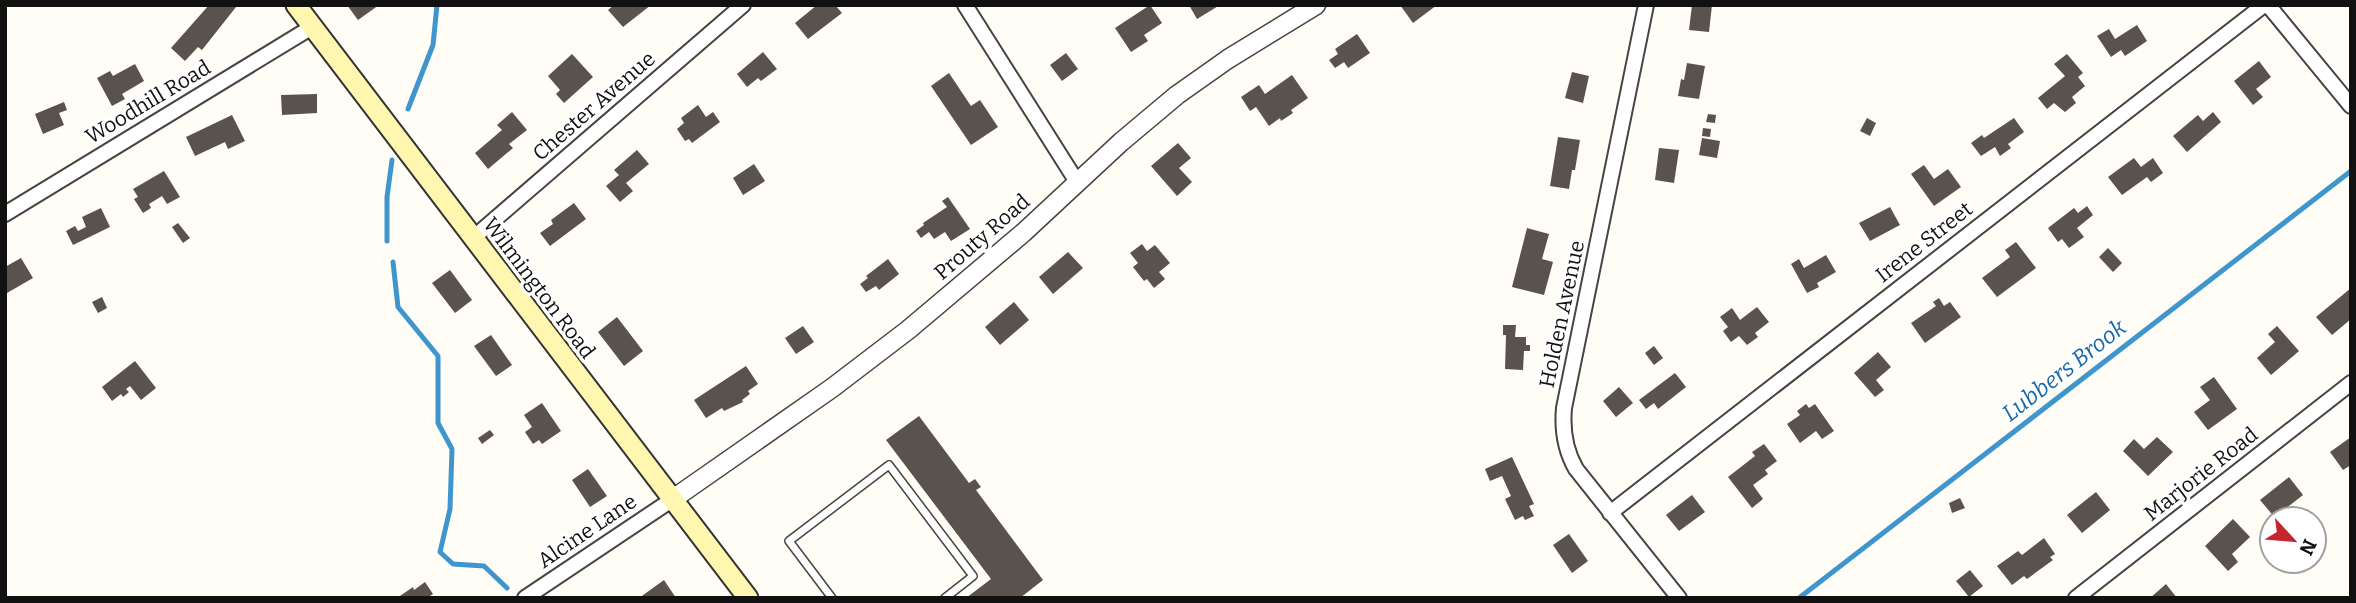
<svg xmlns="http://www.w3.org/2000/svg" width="2356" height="603" viewBox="0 0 2356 603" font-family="Bitter,serif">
<rect width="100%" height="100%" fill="#fffdf5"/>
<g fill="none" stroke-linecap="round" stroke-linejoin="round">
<path stroke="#3f96cf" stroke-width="5" d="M408,109L433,45L437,5
M387,241V197L392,160
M393,262L398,307L438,356V423L452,449L450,509L440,552L453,564L484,566L507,588
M1799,598L2351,171"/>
</g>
<path fill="#5a524d" d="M209,5L236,7L202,50L198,47L185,61L171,48Z
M347,5H379L358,20Z
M614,5H651L623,27L608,10Z
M817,5H835L842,13L808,39L795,23Z
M1150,5L1162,23L1144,35L1148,41L1131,52L1115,28Z
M1189,5H1220L1197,19Z
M1400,5H1437L1413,23Z
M1692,5H1712L1709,32L1689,30Z
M2137,25L2147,41L2125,56L2121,50L2111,57L2097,36L2109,29L2115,39Z
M1357,34L1370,53L1348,68L1344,62L1335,68L1329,60L1338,54L1335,49Z
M763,52L777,69L761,81L758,78L747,87L737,74Z
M1066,53L1078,69L1062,81L1050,65Z
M572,54L593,77L564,103L556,94L560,90L548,76Z
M2067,54L2083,73L2078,77L2085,86L2072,97L2076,103L2065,112L2054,103L2047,109L2038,98L2065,76L2054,64Z
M2259,61L2271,77L2256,89L2263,97L2253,105L2234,81Z
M1687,63L1705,66L1699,99L1678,96L1681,79L1684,80Z
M135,64L144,81L122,94L125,99L112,106L97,78L110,71L113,76Z
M1572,72L1589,76L1583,103L1565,98Z
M949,73L971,106L980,100L998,127L971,145L931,86Z
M1292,75L1308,98L1291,110L1293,113L1281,121L1280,118L1269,126L1256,107L1250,111L1241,97L1259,85L1265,94Z
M317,94V113L282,115L281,95Z
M64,102L67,110L59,113L64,125L43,134L35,114Z
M698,105L706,117L713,112L720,122L692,143L689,139L685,141L677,129L684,123L681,118Z
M512,112L527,130L509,144L513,148L488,169L475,153L502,130L497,125Z
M2213,112L2221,122L2187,152L2173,136L2198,115L2203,121Z
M1708,114L1716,115L1715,123L1706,122Z
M232,115L245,141L228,149L225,142L195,156L186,137Z
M1867,118L1876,123L1870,136L1860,131Z
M2014,118L2024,132L2008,144L2011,148L2000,156L1995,147L1981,156L1971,143L1982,135L1984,138Z
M1703,128L1711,129L1710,137L1702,136Z
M1558,137L1580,140L1575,170H1572L1569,189L1550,186Z
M1702,138L1720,141L1717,158L1699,155Z
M1178,143L1191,158L1179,168L1192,182L1177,196L1151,166Z
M1659,148L1679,150L1674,183L1655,180Z
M637,150L649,164L626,183L633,191L620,202L606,186L619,175L614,170Z
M2134,158L2141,167L2153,158L2163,173L2151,182L2147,177L2122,195L2108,177Z
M754,164L765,181L743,195L733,178Z
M1924,165L1934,179L1948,169L1961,187L1934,206L1911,174Z
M164,171L180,197L167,204L162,196L149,204L151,208L143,213L134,199L138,197L133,189Z
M948,197L970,229L951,241L945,232L934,239L929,232L921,238L916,231L924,225L923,223L947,207L942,201Z
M574,203L586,219L550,246L540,233L553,224L551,220Z
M2087,206L2093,215L2077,228L2084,237L2069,248L2062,239L2058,242L2048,228L2074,208L2078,213Z
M1890,207L1900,225L1870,241L1859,223Z
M101,208L110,227L73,245L66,231L75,226L78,231L86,227L82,217Z
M178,223L190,238L183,243L172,227Z
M1527,228L1549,234L1542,259L1553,262L1544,295L1512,287Z
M2016,242L2036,268L1997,297L1982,278L2010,257L2005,250Z
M1142,244L1147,251L1155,245L1170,263L1159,272L1165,279L1154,288L1147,279L1144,281L1133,267L1138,263L1130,253Z
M2108,248L2122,263L2113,272L2099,257Z
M1068,252L1083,268L1053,294L1039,277Z
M1826,255L1836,272L1817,283L1819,287L1807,293L1791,264L1799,259L1804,268Z
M21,258L33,278L7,293L5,267Z
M888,259L899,274L879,290L876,286L866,292L860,284L868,278L866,276Z
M450,270L472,300L455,313L432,283Z
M2351,288V319L2332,335L2316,317Z
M102,297L107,308L98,313L92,302Z
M1939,298L1944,306L1950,302L1961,317L1925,343L1911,323L1936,306L1933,302Z
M1014,302L1029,320L1000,345L985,327Z
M1757,307L1769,322L1755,333L1758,337L1747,345L1739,336L1731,342L1723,331L1728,327L1720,317L1732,308L1740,320Z
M617,317L643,351L624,366L598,332Z
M1503,325H1516L1515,337H1526V345H1530V351H1524L1523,370L1505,369L1506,335H1503Z
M803,326L814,342L796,354L785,338Z
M2277,326L2299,351L2271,375L2257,358L2275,342L2268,334Z
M491,335L512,365L496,376L474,346Z
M1654,346L1663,358L1654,365L1645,353Z
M1878,352L1891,367L1876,380L1884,390L1875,397L1854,373Z
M135,361L156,388L141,400L130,386L126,389L129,392L123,397L121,394L112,401L102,387Z
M746,366L758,384L748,391L750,394L742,400L743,402L724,411L722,408L706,418L694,400Z
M1675,373L1686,387L1658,409L1654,403L1646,409L1639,400Z
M2214,377L2237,409L2208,430L2194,412L2210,400L2200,387Z
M1619,387L1633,403L1616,417L1603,401Z
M542,403L561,431L542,444L539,440L533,444L525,432L532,427L524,415Z
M1806,404L1809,408L1815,404L1834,431L1822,439L1816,431L1800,443L1787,424L1800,415L1797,411Z
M919,416L969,483L975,479L981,487L976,490L1043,580L1020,598H966L991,579L886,440Z
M490,430L494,435L482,444L478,438Z
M2157,437L2173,452L2148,476L2123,451L2134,439L2144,449Z
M2351,437V465L2343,470L2330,452Z
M1764,444L1777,461L1765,470L1768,474L1753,485L1763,499L1752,508L1728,477L1755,456L1752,452Z
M1512,457L1534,504L1529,506L1534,516L1525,520L1523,516L1515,520L1505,499L1511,496L1502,476L1490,481L1485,469Z
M588,469L607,496L590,507L572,480Z
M2289,477L2303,495L2285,509L2292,517L2276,519L2260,500Z
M2096,492L2110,510L2082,533L2067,515Z
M1692,495L1705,512L1679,531L1666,515Z
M1960,498L1965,508L1952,513L1949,503Z
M2233,519L2250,537L2232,554L2238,562L2228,571L2205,546Z
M1569,534L1588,561L1572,573L1553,545Z
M2044,538L2055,554L2050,557L2053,560L2027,579L2024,576L2012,585L1997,566L2018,551L2022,555Z
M1970,570L1983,586L1969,597L1956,581Z
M664,580L676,598H639Z
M425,582L433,594L427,598H397L413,587L414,590Z
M2166,584L2177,598H2150Z"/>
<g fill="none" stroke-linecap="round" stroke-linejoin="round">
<g stroke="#444" stroke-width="10">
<path id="service" d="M832,598L789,541L889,465L973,576L945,598"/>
</g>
<g stroke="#444" stroke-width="18">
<path id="minor" d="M965,5L1077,182
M1646,5L1564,408C1562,430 1565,450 1576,469L1679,598
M2268,5L2351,106
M5,214L312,27
M472,239L743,5
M1610,513L2264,5
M525,598L673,499
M2076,598L2351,383"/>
</g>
<g stroke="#444" stroke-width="21">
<path id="tertiary" d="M673,499L832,388L908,330L1023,233L1121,142L1177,95L1228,59L1316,5"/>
</g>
<g stroke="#333" stroke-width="23">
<path id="secondary" d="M296,5L748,598"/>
</g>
<use href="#service" stroke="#fff" stroke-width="7"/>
<use href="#minor" stroke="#fff" stroke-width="14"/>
<use href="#tertiary" stroke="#fff" stroke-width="18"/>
<use href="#secondary" stroke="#fff6b0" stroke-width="19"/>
</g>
<g text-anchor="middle" stroke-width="7" stroke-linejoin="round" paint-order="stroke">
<g font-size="21" fill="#111" stroke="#fff">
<text transform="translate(148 102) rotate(-31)" y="7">Woodhill Road</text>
<text transform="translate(594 106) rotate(-41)" y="7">Chester Avenue</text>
<text transform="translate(982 237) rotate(-41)" y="7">Prouty Road</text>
<text transform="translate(1924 242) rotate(-38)" y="7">Irene Street</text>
<text transform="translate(539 288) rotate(53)" y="7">Wilmington Road</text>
<text transform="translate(1562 314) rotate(-78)" y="7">Holden Avenue</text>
<text transform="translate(2201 474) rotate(-38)" y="7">Marjorie Road</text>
<text transform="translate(587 531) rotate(-34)" y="7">Alcine Lane</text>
</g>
<g font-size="23" font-style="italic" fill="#1768a6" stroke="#fff">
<text transform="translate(2064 370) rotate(-38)" y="8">Lubbers Brook</text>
</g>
</g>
<rect width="2356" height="603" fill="none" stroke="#111111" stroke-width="14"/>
<g transform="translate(2293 540) rotate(116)"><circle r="33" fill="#ffffff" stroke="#a0a0a0" stroke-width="2"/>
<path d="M0-5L12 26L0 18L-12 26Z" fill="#c4262e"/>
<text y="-10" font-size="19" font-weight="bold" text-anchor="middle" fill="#111111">N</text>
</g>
</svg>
